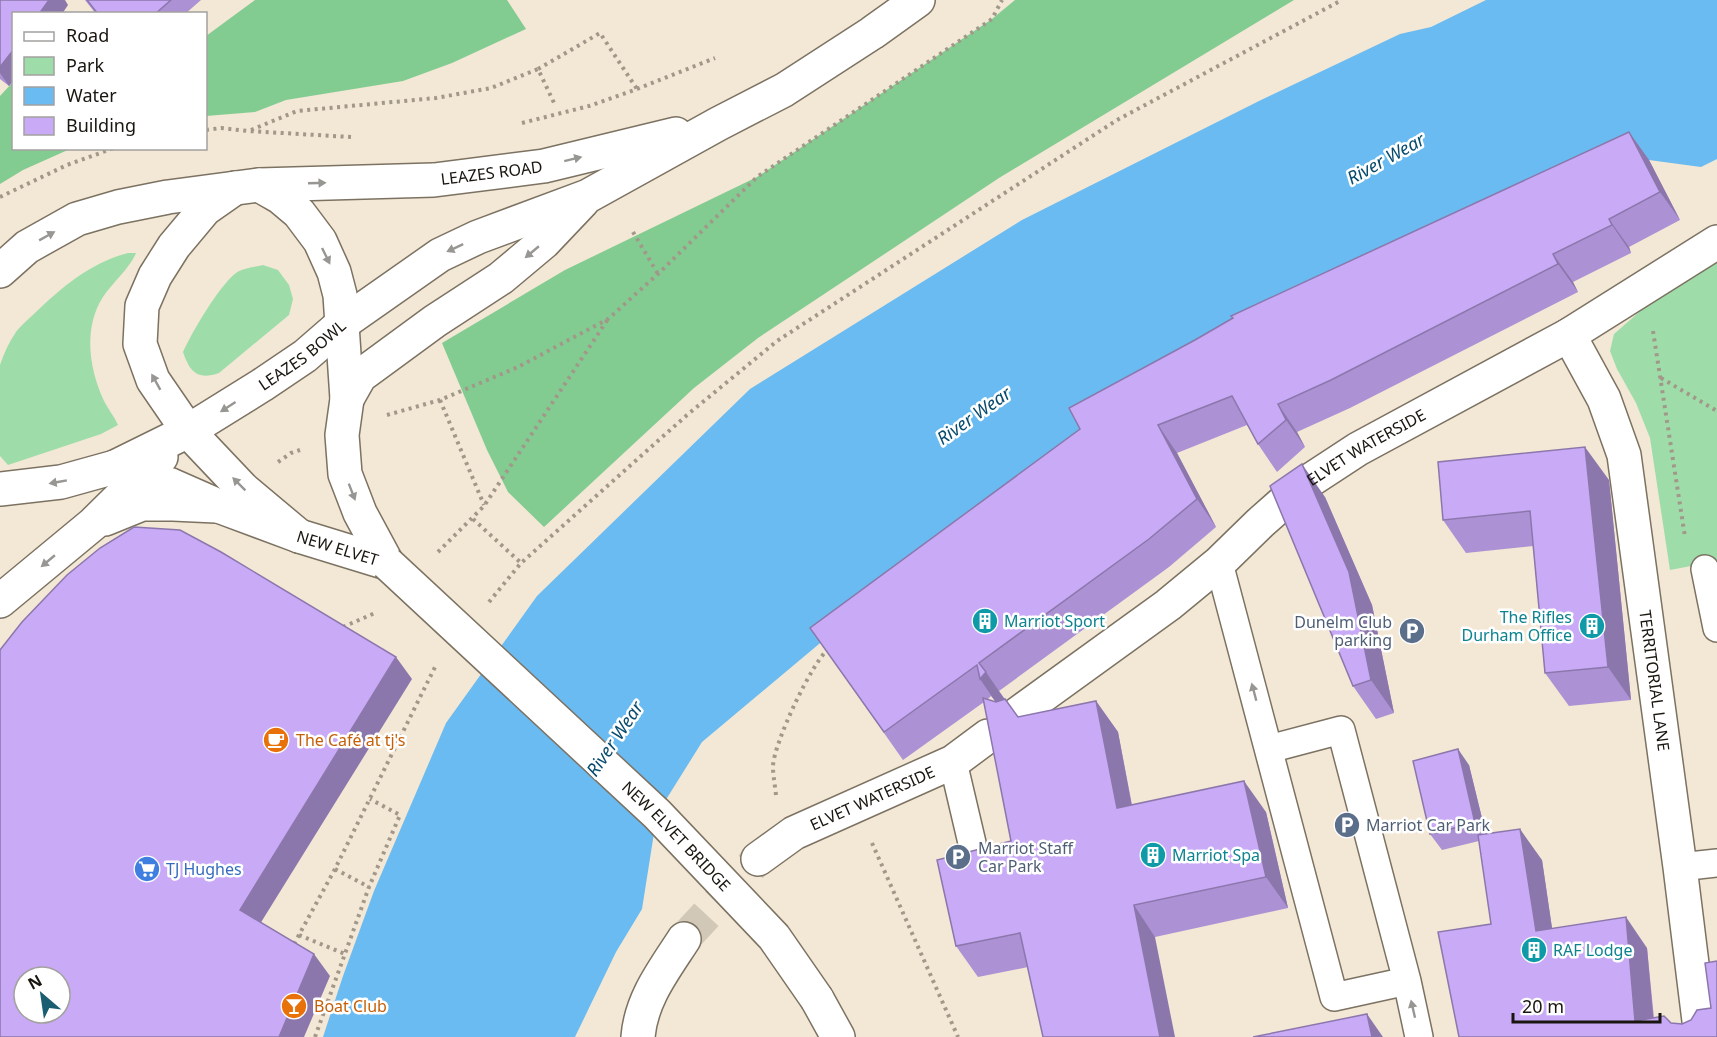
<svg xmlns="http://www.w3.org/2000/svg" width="1717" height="1037" viewBox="0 0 1717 1037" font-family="'Noto Sans',sans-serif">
<rect width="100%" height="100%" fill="#f3e7d5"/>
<path fill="#9edda9" d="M128,253H136C130,268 113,282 103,297C83,328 89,369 104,401C108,409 114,416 118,425L101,434L8,465L0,456V365C4,353 9,342 16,332C21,325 29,319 36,312C62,287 92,262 128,253Z
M1717,261V561L1670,570L1650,438L1636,403L1617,369L1610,351L1614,334L1684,273Z
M263,265L278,270L289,285L293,299L289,315L219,373C198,380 190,373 183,352C192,332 219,286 236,273C242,268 255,267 263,265Z"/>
<path fill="#83cc91" d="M255,0H507L526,29L452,63L403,81L286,100L255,112L206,116V36Z
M1015,0H1294L999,178L758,338L694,388L544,527L508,492L487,450L442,343L565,270L757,177L992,19Z
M13,82L14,148L70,149L23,170L0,184V96Z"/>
<path fill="#69bbf1" d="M1486,0H1717V159L1701,167L1649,160L1062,454L924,556L702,742L657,814L642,909L616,952L575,1037H323L343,976L374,891L446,723L537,596L750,389L1022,220L1259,101L1400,34L1431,27Z"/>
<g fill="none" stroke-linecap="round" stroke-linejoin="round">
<path stroke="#d2c8b7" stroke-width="33" stroke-dasharray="33 16" stroke-linecap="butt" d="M684,939L758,859"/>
<g stroke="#7c7262" stroke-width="30">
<path id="service" d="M1219,563L1334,997L1407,981L1341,730L1269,749
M1705,569L1717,628
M953,762L972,843
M1680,867L1717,863
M1407,981L1419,1037"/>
</g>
<g stroke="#7c7262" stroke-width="36">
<g id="minor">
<path id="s1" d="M1569,335L1604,399L1624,455L1680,867L1701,1037"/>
<path d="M105,519L142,504H173L216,506"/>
<path d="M0,601L93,524L161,457"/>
<path id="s2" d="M1016,715L1168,605L1219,563L1260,523L1303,485L1358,449L1569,335L1717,242"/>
<path id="s3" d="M758,859L794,833L953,762L988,736"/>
<path d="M638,1037C641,999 664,970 684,939"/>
</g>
</g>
<g stroke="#7c7262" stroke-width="36">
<g id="tertiary">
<path d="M259,185L280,197L299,213L320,241L334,272L340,295L347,399L342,435L345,474L360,513L387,563"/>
<path d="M235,188L205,209L174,246L155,276L142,306L140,344L153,380L188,431L243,489L299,536"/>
<path id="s4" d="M115,467L171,485L221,507L299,536L387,563"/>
<path d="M817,999L838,1037"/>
</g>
</g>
<g stroke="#7c7262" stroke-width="36">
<g id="trunk">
<path id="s5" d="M0,271L27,247L77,219L118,207L168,197L259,185L434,180L544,166L676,134"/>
<path d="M347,399L360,376L435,321L501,278L544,242L582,202"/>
<path id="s6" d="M0,489L61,482L115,467L188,431L262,385L305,356L343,323L440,255L478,237L588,196L718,124L784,90L872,33L918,0"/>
</g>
</g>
<path stroke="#a1988a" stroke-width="4" stroke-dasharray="3 4.5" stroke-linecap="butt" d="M538,69L600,33L637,89
M522,123L589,106L637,89L715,58
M206,130L221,128L248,131L351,137
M251,130L297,111L436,98L491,88L538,69L555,105
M0,197L67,165L114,148
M633,232L658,274
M1653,331L1685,537
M1661,378L1717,411
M440,400L484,505
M387,415L440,400L518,367L608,319L658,274L757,177L992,19L1002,0
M278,462L291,453L300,450
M473,519L521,563
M438,552L484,506L608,319
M489,602L521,563L687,415L777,341L1117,120L1342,0
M343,627L375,613
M776,795C775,785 773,776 773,766C774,743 811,664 829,648
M872,843L958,1037
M335,869L369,887
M299,935L345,954
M294,944L335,869L436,665
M315,1037L369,887L400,815L370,799"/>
<use href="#service" stroke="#fff" stroke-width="27"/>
<use href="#minor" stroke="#fff" stroke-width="33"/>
<use href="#tertiary" stroke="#fff" stroke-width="33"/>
<use href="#trunk" stroke="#fff" stroke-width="33"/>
<g stroke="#7c7262" stroke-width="36" stroke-linecap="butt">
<g id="tertiary-bridge">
<path id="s7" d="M387,563L657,814L774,937L817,999"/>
</g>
</g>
<use href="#tertiary-bridge" stroke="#fff" stroke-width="33"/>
</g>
<path fill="#ac92d4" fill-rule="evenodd" d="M0,0L68,5L14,14V80L9,86L0,79Z
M85,0H201L185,14H96Z
M1629,132L1649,160L1680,220L1629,247L1631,253L1573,282L1578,292L1350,408L1297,432L1305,447L1277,472L1258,444L1247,425L1177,453L1216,527L1169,567L999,691L1018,717L1096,701L1118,732L1132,805L1266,812L1288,908L1155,937L1028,967L978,977L956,946L1011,841L984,702L903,760L810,628ZM991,696L996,702L987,700Z
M1609,480L1631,700L1569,706L1545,673L1533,546L1466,553L1443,520Z
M1325,497L1372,605L1394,713L1376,719L1353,686Z
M1469,765L1486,834L1542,860L1552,928L1647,948L1654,1018L1671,1023L1682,1024L1691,1020L1711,1008L1717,1037H1459L1491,924L1479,841L1442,850L1430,834Z"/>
<path fill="#8c77ac" d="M49,0H65L68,5L62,14H39Z
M14,49V80L9,86L0,73V67Z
M1629,132L1649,160L1680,220L1660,192Z
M1609,219L1629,247L1631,253L1612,225Z
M1553,254L1573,282L1578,292L1558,264Z
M1278,404L1297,432L1305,447L1286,420Z
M1158,425L1177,453L1216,527L1197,499Z
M1585,447L1609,480L1631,700L1608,667Z
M1302,464L1325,497L1372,605L1394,713L1371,680Z
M396,657L412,679L255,932L240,910Z
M986,672L1005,700L999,707L980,679Z
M1096,701L1118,732L1138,839L1117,808Z
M1458,749L1469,765L1487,839L1475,823Z
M1244,781L1266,812L1288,908L1266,877Z
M1520,829L1542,860L1557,962L1536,931Z
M1134,905L1155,937L1175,1037H1160Z
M1626,917L1647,948L1655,1037L1635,1021Z
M314,954L330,976L304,1037H279Z
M1367,1014L1383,1037H1372Z"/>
<path fill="#c8aaf6" stroke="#8c77ac" stroke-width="1.5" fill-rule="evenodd" d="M0,0H49L39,14H14V49L0,67Z
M87,0H171L155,14H98Z
M1629,132L1660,192L1609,219L1612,225L1553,254L1558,264L1331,380L1278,404L1286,420L1258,444L1232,396L1158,425L1197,499L1149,539L979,663L986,672L980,679L977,665L884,732L810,628L1080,429L1069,408L1195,340L1233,318L1231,316Z
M1585,447L1608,667L1545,673L1530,511L1443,520L1438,462Z
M1302,464L1349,572L1371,680L1353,686L1270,486Z
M134,527L180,530L221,552L396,657L240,910L314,954L279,1037H0V650L22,622L67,575L100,548ZM24,977H60V1013H24Z
M983,698L996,702L1005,699L1018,717L1096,701L1117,808L1244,781L1266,877L1134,905L1160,1037H1043L1020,933L956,946L937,860L1011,841Z
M1458,749L1475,823L1430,834L1413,761Z
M1520,829L1536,931L1626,917L1635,1021L1664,1016L1671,1023L1682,1024L1691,1020L1697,1010L1711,1008L1705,963L1717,961V1037H1459L1438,932L1491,924L1478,835Z
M1367,1014L1372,1037H1253Z"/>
<defs><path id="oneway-solid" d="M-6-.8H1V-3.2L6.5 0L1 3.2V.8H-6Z" transform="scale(1.5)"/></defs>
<g fill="#989693">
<use href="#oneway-solid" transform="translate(573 159) rotate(-14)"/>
<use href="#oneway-solid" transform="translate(317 183) rotate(-2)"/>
<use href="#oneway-solid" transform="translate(47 236) rotate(-29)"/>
<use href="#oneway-solid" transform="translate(455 248) rotate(155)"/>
<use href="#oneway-solid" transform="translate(532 252) rotate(140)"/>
<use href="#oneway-solid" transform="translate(326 256) rotate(64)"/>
<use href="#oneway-solid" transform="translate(156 382) rotate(-119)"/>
<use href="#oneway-solid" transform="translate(228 407) rotate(147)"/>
<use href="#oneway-solid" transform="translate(58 482) rotate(170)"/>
<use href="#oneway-solid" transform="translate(239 484) rotate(-135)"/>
<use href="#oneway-solid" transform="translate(352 492) rotate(69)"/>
<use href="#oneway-solid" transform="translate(48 561) rotate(140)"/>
<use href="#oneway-solid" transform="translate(1254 692) rotate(-105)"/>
<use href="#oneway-solid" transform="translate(1413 1009) rotate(-103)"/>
</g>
<defs>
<g id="building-disc" transform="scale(1.35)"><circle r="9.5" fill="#0f9aa8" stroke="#fff"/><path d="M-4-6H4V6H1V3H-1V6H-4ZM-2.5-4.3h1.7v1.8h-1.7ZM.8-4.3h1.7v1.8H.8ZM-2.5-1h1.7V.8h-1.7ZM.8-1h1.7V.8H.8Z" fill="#fff"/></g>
<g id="parking-disc" transform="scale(1.35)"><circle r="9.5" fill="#5c6f8a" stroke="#fff"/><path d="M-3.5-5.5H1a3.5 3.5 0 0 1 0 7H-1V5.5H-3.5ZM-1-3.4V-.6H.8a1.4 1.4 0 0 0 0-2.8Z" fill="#fff"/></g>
<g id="cafe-disc" transform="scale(1.35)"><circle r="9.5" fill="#e8710a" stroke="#fff"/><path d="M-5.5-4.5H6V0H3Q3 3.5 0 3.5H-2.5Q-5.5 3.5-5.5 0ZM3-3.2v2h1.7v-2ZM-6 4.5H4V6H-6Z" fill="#fff"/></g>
<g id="supermarket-disc" transform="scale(1.35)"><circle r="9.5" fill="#3f7fe0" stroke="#fff"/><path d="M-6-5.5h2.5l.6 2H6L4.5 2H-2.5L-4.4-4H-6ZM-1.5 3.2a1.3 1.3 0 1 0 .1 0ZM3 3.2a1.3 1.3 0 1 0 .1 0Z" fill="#fff"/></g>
<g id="bar-disc" transform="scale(1.35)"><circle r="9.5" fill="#e8710a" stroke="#fff"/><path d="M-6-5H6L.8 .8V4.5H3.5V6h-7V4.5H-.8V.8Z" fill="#fff"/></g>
</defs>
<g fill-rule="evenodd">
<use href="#building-disc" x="985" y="621"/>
<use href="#building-disc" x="1592" y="626"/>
<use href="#parking-disc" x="1412" y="631"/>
<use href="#cafe-disc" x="276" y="740"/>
<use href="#parking-disc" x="1347" y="825"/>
<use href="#building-disc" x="1153" y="855"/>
<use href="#parking-disc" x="958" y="857"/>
<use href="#supermarket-disc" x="147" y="869"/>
<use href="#building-disc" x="1534" y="950"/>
<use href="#bar-disc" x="294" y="1006"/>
</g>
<g text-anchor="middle" stroke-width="5" stroke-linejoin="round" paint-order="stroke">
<g font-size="16" fill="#19150f" stroke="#fff">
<text dy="6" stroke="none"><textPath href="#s5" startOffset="512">LEAZES ROAD</textPath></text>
<text dy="6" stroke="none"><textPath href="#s6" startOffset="336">LEAZES BOWL</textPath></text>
<text dy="6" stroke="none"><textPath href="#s2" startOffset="442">ELVET WATERSIDE</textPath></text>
<text dy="6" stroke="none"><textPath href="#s4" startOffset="237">NEW ELVET</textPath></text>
<text dy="6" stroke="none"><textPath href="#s1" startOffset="360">TERRITORIAL LANE</textPath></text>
<text dy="6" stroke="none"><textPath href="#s3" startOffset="130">ELVET WATERSIDE</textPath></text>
<text dy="6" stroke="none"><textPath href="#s7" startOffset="398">NEW ELVET BRIDGE</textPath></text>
</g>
<g font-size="16" fill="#0d838f" stroke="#fff" text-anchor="start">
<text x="1572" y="623" text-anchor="end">The Rifles<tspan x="1572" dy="18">Durham Office</tspan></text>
<text x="1004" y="627">Marriot Sport</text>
<text x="1172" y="861">Marriot Spa</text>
<text x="1553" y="956">RAF Lodge</text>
</g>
<g font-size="16" fill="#4e5e75" stroke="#fff" text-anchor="start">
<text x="1392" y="628" text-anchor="end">Dunelm Club<tspan x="1392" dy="18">parking</tspan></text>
<text x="1366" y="831">Marriot Car Park</text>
<text x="978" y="854">Marriot Staff<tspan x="978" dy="18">Car Park</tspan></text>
</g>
<g font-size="16" fill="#c56008" stroke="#fff" text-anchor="start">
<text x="296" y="746">The Café at tj's</text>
<text x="314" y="1012">Boat Club</text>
</g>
<g font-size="16" fill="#366cbe" stroke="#fff" text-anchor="start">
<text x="166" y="875">TJ Hughes</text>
</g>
<g font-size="18" font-style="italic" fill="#074b6e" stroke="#fff">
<text transform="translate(1386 159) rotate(-29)" y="6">River Wear</text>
<text transform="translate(974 416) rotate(-35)" y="6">River Wear</text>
<text transform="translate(615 739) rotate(-56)" y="6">River Wear</text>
</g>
</g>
<rect x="12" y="12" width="195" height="138" fill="#ffffff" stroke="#a3a19f" stroke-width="1.5"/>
<rect x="24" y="32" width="30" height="9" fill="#ffffff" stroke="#a3a19f" stroke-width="1.5"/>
<text x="66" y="42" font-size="18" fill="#19150f">Road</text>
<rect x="24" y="57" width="30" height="18" fill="#9edda9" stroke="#a3a19f" stroke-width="1.5"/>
<text x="66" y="72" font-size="18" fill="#19150f">Park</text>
<rect x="24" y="87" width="30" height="18" fill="#69bbf1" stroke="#a3a19f" stroke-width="1.5"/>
<text x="66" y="102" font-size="18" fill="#19150f">Water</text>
<rect x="24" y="117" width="30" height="18" fill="#c8aaf6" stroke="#a3a19f" stroke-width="1.5"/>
<text x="66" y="132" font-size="18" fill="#19150f">Building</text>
<g transform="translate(42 995) rotate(331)"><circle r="28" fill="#ffffff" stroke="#a3a19f" stroke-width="1.5"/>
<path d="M0-4.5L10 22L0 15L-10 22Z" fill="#1b5e72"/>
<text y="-9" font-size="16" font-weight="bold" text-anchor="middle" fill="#19150f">N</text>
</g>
<path d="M1513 1013v9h147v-9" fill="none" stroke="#19150f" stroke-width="3"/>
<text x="1522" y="1013" font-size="18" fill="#19150f" stroke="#ffffff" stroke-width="4.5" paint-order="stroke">20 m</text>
</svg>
